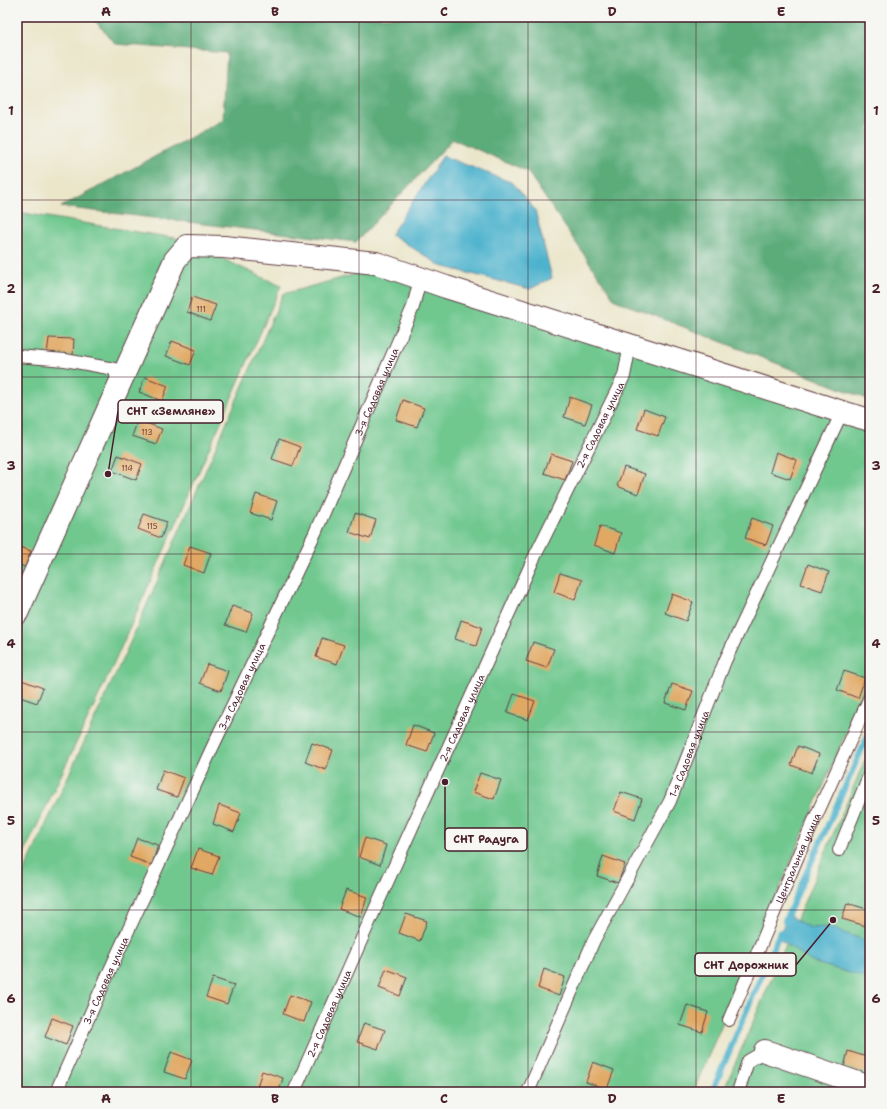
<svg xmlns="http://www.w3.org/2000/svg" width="887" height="1109" viewBox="0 0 887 1109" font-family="'Shantell Sans',sans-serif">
<rect width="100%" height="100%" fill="#f6f6f2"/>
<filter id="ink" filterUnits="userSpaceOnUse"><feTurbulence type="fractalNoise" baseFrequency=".025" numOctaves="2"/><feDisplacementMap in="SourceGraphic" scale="8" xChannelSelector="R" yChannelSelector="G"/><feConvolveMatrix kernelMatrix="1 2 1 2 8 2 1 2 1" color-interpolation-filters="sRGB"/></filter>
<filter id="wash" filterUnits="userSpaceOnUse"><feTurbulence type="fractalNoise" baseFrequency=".012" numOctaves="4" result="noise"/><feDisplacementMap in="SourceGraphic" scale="16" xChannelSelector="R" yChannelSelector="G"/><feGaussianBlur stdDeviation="0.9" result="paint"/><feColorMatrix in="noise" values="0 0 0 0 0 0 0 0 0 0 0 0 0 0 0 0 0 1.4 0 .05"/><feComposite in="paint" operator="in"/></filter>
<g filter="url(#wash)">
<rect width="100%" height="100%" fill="#ebe6ca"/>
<path fill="#70c88f" stroke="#5d745d" d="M17,212L180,239L281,286L115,661L17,868Z
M371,270L870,425V676L693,1092H17V887L135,632L283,294Z
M870,748V1092H723Z"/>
<path fill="#5cac7a" stroke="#536652" d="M92,17H870V400L615,300L527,171L453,139L356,242L61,207L223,120L227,53L115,44Z"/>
<path fill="#4eb3cd" stroke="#4c697c" d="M443,156L513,183L535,210L552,278L530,289L441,266L391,234Z
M788,915L810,928L828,927L870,942V977H864L812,962L778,938Z"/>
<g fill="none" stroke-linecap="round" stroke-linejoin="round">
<path stroke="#4eb3cd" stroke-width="6" d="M785,921L870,731
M712,1092L780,932"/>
</g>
<g id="blocks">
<path fill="#e1a863" d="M192,297L216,305L210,321L187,312Z
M49,338L74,339L73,356L47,354Z
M172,341L196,350L190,365L166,356Z
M145,377L168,386L162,401L139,392Z
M570,397L592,405L585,424L564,417Z
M403,400L424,408L417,427L396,420Z
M644,409L665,417L658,436L637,429Z
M138,420L162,429L156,444L132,436Z
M279,439L300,447L293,466L272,459Z
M776,452L797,460L790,479L770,472Z
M551,454L572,461L565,480L544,473Z
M118,455L142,464L136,480L112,471Z
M624,467L645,474L638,494L617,486Z
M256,494L277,501L271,520L250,513Z
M355,513L376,520L370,539L349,532Z
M144,514L167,522L161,538L138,529Z
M752,518L773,526L766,545L745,538Z
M600,526L621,533L615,553L594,545Z
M17,546L31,551L25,567L17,564Z
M190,546L211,553L204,573L183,565Z
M808,564L829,572L822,591L801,584Z
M560,573L582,580L575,600L554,592Z
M672,594L693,602L686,621L665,613Z
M232,606L253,613L246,632L225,625Z
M461,620L482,627L476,646L455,639Z
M322,638L344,645L337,664L316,657Z
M533,642L554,649L547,668L526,661Z
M207,664L228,671L221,691L200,683Z
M844,671L865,678L858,698L837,690Z
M19,679L43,688L37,703L17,696V685Z
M672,684L693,691L686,710L665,703Z
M514,694L535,701L528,720L507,713Z
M413,725L434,733L427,752L406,745Z
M312,743L333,750L326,770L305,762Z
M798,746L819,754L812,773L791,765Z
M163,770L184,778L177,797L156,790Z
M480,773L501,780L494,799L473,792Z
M621,792L642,799L635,819L614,811Z
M219,805L241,813L234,832L213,824Z
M137,838L158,845L152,865L130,857Z
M365,838L386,845L380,865L359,857Z
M198,849L219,856L212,875L191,868Z
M603,856L625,864L618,883L597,876Z
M346,890L367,897L361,917L339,909Z
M847,903L870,910V914L866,926L842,919Z
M406,914L427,921L420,941L399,933Z
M386,969L407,977L400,996L379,988Z
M544,969L565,977L559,996L538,988Z
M213,978L234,985L227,1004L206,997Z
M290,995L311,1002L304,1022L283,1014Z
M687,1005L708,1012L702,1032L680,1025Z
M52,1018L73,1026L66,1045L45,1037Z
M364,1023L385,1030L378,1049L357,1042Z
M848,1051L870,1058V1067L868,1074L844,1067Z
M171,1052L192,1060L185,1079L164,1072Z
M593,1062L614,1070L607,1089L586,1082Z
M262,1071L283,1078L279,1092H261L256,1090Z"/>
</g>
</g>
<g filter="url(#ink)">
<use href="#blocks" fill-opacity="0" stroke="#623d43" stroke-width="1"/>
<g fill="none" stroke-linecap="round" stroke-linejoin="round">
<g stroke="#623d43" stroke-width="14">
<g id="lane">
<path d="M17,356L65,360L114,369L119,383"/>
<path d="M839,850L870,773"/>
<path id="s1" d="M729,1020L798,856L870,697"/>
<path id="s2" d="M56,1092L99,994L213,746L315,533L413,307L420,279"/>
<path id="s3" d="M294,1092L371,918L533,560L624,376L630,345"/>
<path id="s4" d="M528,1092L594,940L670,801L725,661L842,412"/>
<path d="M738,1092L748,1061L765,1051"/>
</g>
</g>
<g stroke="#623d43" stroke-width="24">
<path id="street" d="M17,613L175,260L187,246L224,247L376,263L446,287L842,412L870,420
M765,1051L870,1087"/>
</g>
<use href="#lane" stroke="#fff" stroke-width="12"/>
<use href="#street" stroke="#fff" stroke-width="22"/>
</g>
</g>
<path fill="none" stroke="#4a1f2b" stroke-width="1" stroke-opacity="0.55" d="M191,17V1092M359,17V1092M528,17V1092M696,17V1092M17,200H870M17,377H870M17,554H870M17,732H870M17,910H870"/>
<g text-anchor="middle" stroke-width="3" stroke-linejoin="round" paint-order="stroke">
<g font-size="8" fill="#704139">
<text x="201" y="312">111</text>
<text x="147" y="435">113</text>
<text x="127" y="471">114</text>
<text x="152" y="529">115</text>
</g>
<g font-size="10" fill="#4a1f2b" stroke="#f6f6f2">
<text dy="4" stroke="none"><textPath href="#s2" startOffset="770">3-я Садовая улица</textPath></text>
<text dy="4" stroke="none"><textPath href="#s3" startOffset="734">2-я Садовая улица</textPath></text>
<text dy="4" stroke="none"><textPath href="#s2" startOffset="446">3-я Садовая улица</textPath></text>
<text dy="4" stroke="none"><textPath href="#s3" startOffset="410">2-я Садовая улица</textPath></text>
<text dy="4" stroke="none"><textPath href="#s4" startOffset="375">1-я Садовая улица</textPath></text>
<text dy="4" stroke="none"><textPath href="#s1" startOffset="176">Центральная улица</textPath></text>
<text dy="4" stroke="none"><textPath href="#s2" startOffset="122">3-я Садовая улица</textPath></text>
<text dy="4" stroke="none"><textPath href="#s3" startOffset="86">2-я Садовая улица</textPath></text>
</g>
</g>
<path fill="none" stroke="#4a1f2b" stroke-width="1.5" d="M108 474L118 411M445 782L445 840M833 920L796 965"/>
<g fill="#4a1f2b" stroke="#f6f6f2" stroke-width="1.5">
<circle cx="108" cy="474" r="4"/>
<circle cx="445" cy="782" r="4"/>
<circle cx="833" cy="920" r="4"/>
</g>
<g fill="#f6f6f2" stroke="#4a1f2b" stroke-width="1.5">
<rect x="118" y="400" width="105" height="23" rx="4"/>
<rect x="445" y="828" width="82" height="23" rx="4"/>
<rect x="695" y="953" width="101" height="23" rx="4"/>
</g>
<g font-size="11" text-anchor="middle" font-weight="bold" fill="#4a1f2b">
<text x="171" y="415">СНТ «Земляне»</text>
<text x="486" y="843">СНТ Радуга</text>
<text x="746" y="969">СНТ Дорожник</text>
</g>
<rect width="887" height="1109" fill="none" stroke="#f6f6f2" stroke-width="44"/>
<rect x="22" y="22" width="843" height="1065" fill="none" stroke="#4a1f2b" stroke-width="1.5"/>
<g font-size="13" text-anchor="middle" font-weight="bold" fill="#4a1f2b">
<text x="106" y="16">A</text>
<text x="275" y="16">B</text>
<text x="444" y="16">C</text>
<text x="612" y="16">D</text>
<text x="781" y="16">E</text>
<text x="11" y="115">1</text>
<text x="876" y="115">1</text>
<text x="11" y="293">2</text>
<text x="876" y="293">2</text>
<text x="11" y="470">3</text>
<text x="876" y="470">3</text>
<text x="11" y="648">4</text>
<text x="876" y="648">4</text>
<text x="11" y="825">5</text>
<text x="876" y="825">5</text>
<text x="11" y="1003">6</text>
<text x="876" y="1003">6</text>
<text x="106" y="1103">A</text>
<text x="275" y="1103">B</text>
<text x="444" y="1103">C</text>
<text x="612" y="1103">D</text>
<text x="781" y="1103">E</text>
</g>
</svg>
